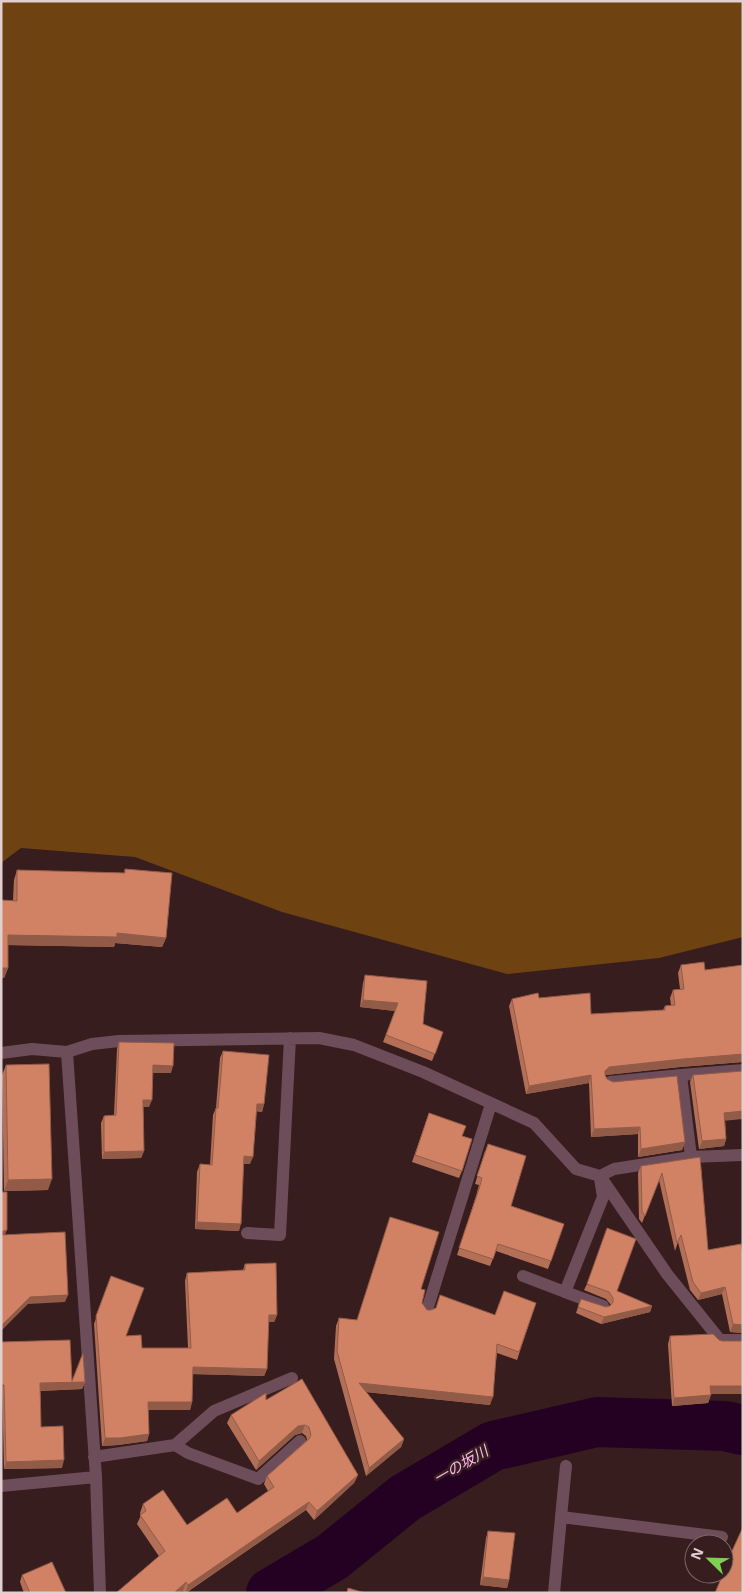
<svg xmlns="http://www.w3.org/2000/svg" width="744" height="1594" viewBox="0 0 744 1594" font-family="'Open Sans','Noto Sans JP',sans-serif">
<rect width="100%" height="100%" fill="#371d1e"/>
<path fill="#6e4311" d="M1,1H743V937L659,958L507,974L282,912L135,857L21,848L1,863Z"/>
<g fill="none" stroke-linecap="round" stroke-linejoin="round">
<path stroke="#240023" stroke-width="50" d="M271,1593L332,1557L405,1498L493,1446L597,1422L725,1426L743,1430"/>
<path stroke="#6e4d5a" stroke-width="12" d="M67,1052L96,1477L100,1593
M1,1053L32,1049L67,1052L92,1044L119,1041L319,1038L354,1045L423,1072L534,1123L576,1169L600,1176L667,1274L720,1340H743
M681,1075L743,1070
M610,1082L681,1075L691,1157
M600,1176L614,1169L691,1157L743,1155
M247,1233L280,1235L290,1038
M523,1276L565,1292L603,1197L600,1178
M565,1292L603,1306
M427,1310L491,1104
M175,1445L188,1453L258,1479L300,1441
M94,1457L175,1445L214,1411L292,1378
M1,1486L96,1477
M561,1517L566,1466
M554,1593L561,1517L722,1537"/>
</g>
<path fill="#b47057" d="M125,869L166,938L162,947L115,943L114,947L8,945V968L4,978H1V900L13,901L14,880L17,870L124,873Z
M681,965L705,970L743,965V1062L680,1067L606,1075L605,1076L607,1079L685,1142L682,1150L638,1157V1134L591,1137L589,1083L526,1094L509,1006L512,999L539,998L591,1014L663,1010L665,1006L671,1005L670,998L673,990L680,989L678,973Z
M365,975L423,1024L443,1032L432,1061L383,1042L395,1011L360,1007L363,983Z
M119,1042L171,1073H153L149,1107H143L144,1151L141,1158L102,1159L101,1123L104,1116L114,1115L117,1049Z
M223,1051L264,1104L262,1112L256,1111L250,1164H243L239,1231L195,1229L197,1172L200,1164L210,1165L213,1115L216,1108L220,1058Z
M6,1065L48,1190L4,1191L2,1075Z
M693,1075L725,1120L726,1139L724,1146L699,1149L690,1082Z
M429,1113L462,1136V1171L459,1178L412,1162Z
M485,1151L511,1206L564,1224L548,1269L496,1251L490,1266L457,1255L476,1196L479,1185L475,1184Z
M700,1157L708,1250L741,1244L743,1333L730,1332L722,1294L698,1300L690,1290L678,1242L675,1251L659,1180L642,1223L639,1219L638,1173L641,1166Z
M245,1264L277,1315L274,1322H268L267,1369L264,1376L192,1374V1402L190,1410H148L149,1434L147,1441L118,1445L102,1446L94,1324L111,1276L126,1336L142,1348H188L185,1281L187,1273L243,1270Z
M587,1284L617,1291L652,1306L650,1312L601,1324L576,1313L578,1307H606L611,1305L606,1299L584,1290Z
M421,1289L422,1303L427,1310L495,1315L536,1303L517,1360L497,1353L490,1405L366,1392L404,1439L401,1447L366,1476L334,1359L336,1326L339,1318L356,1320Z
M670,1336L719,1340L722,1341H743V1394H711L708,1403L672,1406L668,1344Z
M1,1342L72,1381L85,1382L82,1389L40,1391L41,1427L62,1468L4,1469Z
M302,1379L358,1475L354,1483L314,1520L306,1510L186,1593H184L137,1524L141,1515L140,1513L143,1504L187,1525L237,1513L268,1491L264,1484L267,1476L307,1440L306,1436L302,1433L295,1435L256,1470L227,1423L231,1415L266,1400Z
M488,1531L509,1580L507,1588L480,1585L486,1538Z
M22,1575L66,1593H24L20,1582Z"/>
<path fill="#925b47" d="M117,933L166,938L162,947L115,943L114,947L5,945L8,935Z
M1,968H8L4,978H1Z
M363,1000L398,1003L395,1011L360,1007Z
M743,1054L742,1062L680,1067L606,1075L602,1079L605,1071L609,1067L683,1059Z
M153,1065L173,1066L171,1073H151Z
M591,1075L589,1083L526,1094L529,1086Z
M143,1100H152L149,1107H140Z
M257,1104H264L262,1112L254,1111Z
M743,1111V1119L722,1121L724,1113Z
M640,1127L638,1134L591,1137L594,1129Z
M726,1139L724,1146L699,1149L702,1141Z
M685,1142L682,1150L638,1157L641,1149Z
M144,1151L141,1158L102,1159L104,1152Z
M244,1156L253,1157L250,1164H241Z
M52,1179L48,1190L4,1191L8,1180Z
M197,1222L241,1224L239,1231L195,1229Z
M7,1230L4,1237L1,1238V1232Z
M725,1287L722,1294L698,1300L701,1293Z
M68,1295L65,1302L28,1304L1,1331V1326L30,1297Z
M652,1306L650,1312L601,1324L604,1317Z
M269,1315H277L274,1322H266Z
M733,1324L743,1325V1333L730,1332Z
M193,1367L267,1369L264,1376L190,1374Z
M85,1382L82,1389L37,1391L40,1383Z
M359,1383L493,1397L490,1405L356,1391Z
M1,1385H4L1,1392Z
M710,1386H743V1394H707Z
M711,1395L708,1403L672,1406L674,1398Z
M148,1402H192L190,1410H146Z
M305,1425L302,1433L295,1435L256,1470L259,1461L298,1426Z
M149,1434L147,1441L118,1445L102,1446L105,1438Z
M404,1439L401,1447L366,1476L369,1468Z
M64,1460L62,1468L4,1469L6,1462Z
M358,1475L354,1483L314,1520L317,1511Z
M309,1502L306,1510L185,1593L188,1585Z
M483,1577L509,1580L507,1588L480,1585Z
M186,1582L183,1591L181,1593H174Z"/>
<path fill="#d18265" stroke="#925b47" d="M125,869L172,873L166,938L117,933V937L8,935V968H1V900L17,901V870L125,873Z
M704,962L705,970L743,965V1054L683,1059L609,1067L605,1071V1075L607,1079L613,1082L677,1076L685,1142L641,1149L640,1127L594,1129L591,1075L529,1086L512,999L538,993L539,998L590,993L591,1014L665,1010V1006L675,1005L673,990L684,989L681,965Z
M365,975L427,981L423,1024L443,1032L435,1054L386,1035L398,1003L363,1000Z
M119,1042L174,1043L173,1066L153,1065L152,1100H143L144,1151L104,1152V1116L116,1115Z
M223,1051L269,1055L264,1104H257L253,1157L244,1156L241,1224L197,1222L200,1164L212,1165L216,1108H218Z
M49,1064L52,1179L8,1180L6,1065Z
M743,1071V1111L724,1113L726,1139L702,1141L693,1075Z
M429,1113L466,1126L462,1136L472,1139L462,1171L415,1155Z
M488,1144L526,1156L511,1206L564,1224L551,1261L498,1244L493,1259L459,1248L479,1189L482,1178L477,1176Z
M700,1157L708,1250L741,1244L743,1253V1325L733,1324L725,1287L701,1293L693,1282L681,1235L677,1243L662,1173L645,1216L642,1211L641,1166Z
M1,1192H7V1230L1,1232Z
M390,1217L439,1232L421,1289L425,1290L422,1303L427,1310H431L436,1308L440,1295L495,1315L504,1291L536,1303L519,1352L497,1344L493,1397L359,1383L404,1439L369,1468L337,1351L339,1318L357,1320Z
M607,1228L636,1239L617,1291L652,1306L604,1317L578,1307L581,1299L606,1307L610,1306L613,1302V1298L609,1292L587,1284Z
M65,1232L68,1295L30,1297L1,1326V1235Z
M276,1263L277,1315H269L267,1369L193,1367L192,1402H148L149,1434L120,1438H105L96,1316L111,1276L144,1288L126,1336L141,1335L142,1348H191L187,1273L245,1270V1264Z
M713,1334L719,1340L722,1341H743V1386H710L711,1395L674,1398L670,1336Z
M70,1340L72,1381L83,1353L85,1382L40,1383L41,1427L63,1426L64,1460L6,1462L4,1385H1V1342Z
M302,1379L358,1475L317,1511L309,1502L188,1585L186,1582L174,1593H116L165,1551L140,1515L146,1511L143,1504L163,1490L187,1525L227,1498L237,1513L274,1487L267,1476L309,1439L311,1435L309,1427L305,1425L298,1426L259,1461L231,1415L266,1393V1400Z
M743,1527V1593H715L723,1574H724V1571L726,1564Z
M488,1531L515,1533L509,1580L483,1577Z
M52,1562L66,1593H30L22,1575Z
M348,1588L365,1593H347Z"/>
<g text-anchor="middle" stroke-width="5" stroke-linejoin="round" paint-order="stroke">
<g font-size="15" font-style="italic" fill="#fcb9f5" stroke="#371d1e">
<text transform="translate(461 1465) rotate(-30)" y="5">一の坂川</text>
</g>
</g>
<rect width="744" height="1594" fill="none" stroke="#e2d0d0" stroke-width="5"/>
<g transform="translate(709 1559) rotate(293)"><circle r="24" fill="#371d1e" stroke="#7b6565"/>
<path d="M0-4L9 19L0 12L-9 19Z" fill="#7ed053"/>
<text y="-8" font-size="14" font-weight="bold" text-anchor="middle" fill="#e2d0d0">N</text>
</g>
</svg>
